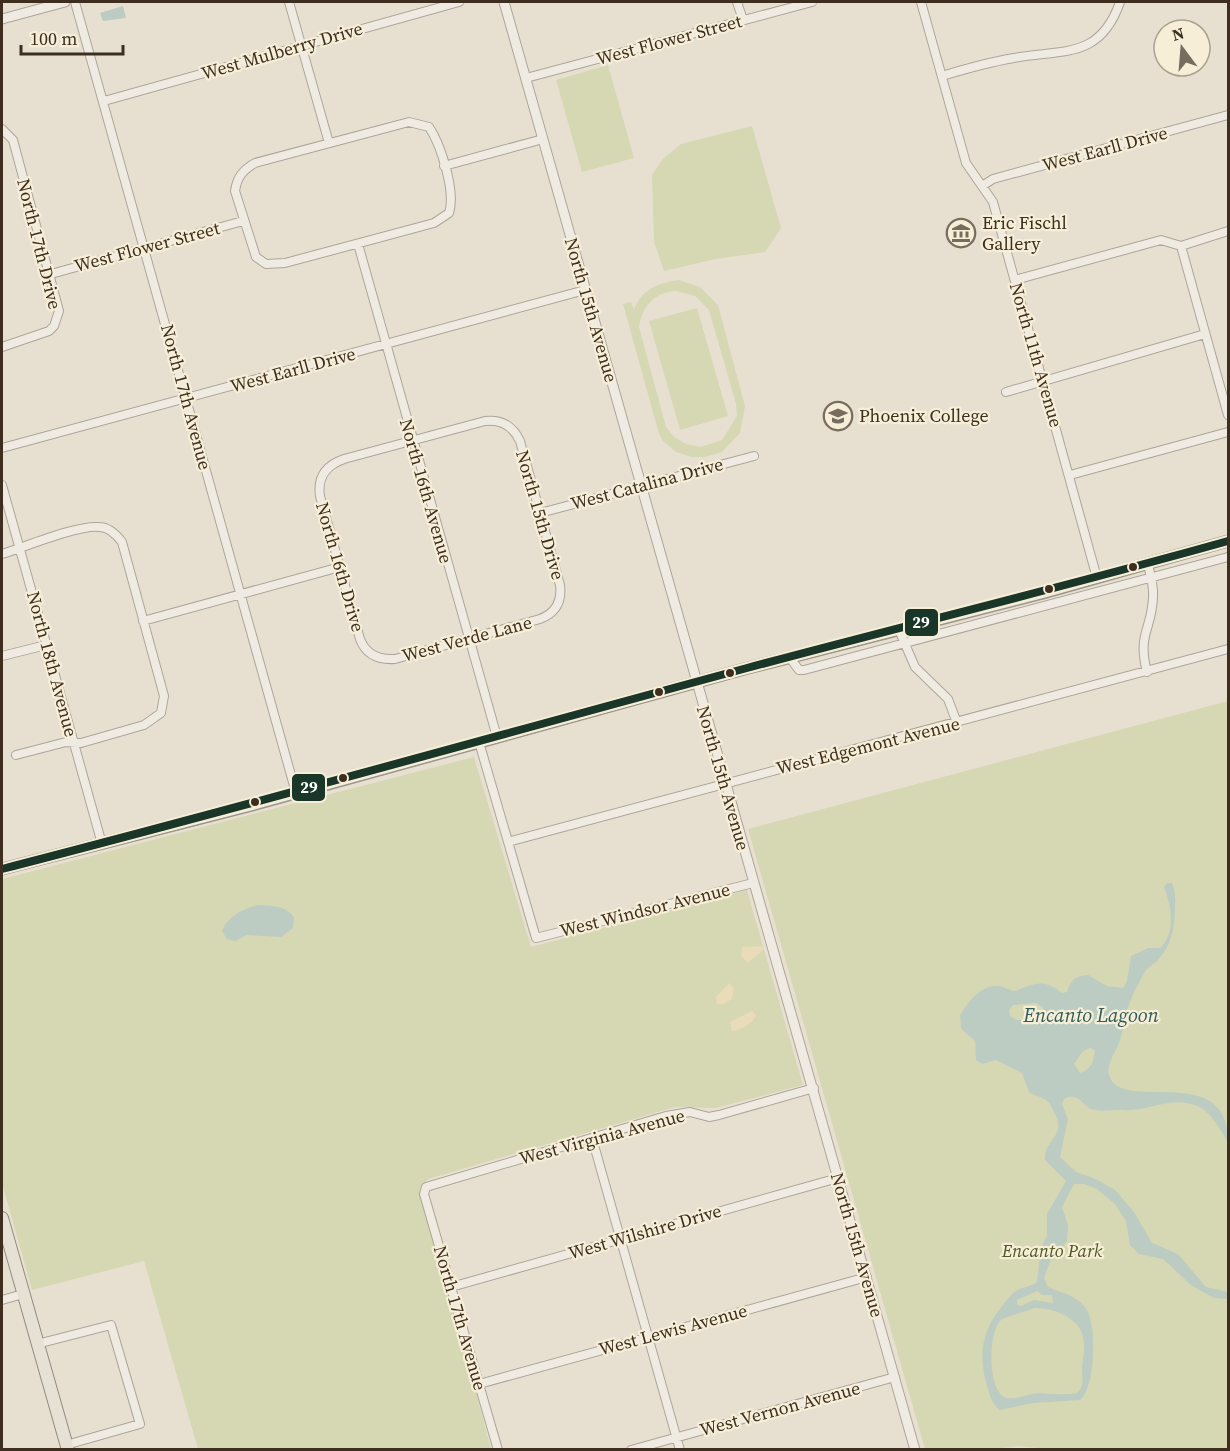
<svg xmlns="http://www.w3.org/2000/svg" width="1230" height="1451" viewBox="0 0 1230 1451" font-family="'Source Serif 4',serif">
<rect width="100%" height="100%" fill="#e7e0d1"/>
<path fill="#d6d7b3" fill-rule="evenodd" d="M608,65L634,158L582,172L556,80Z
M752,126L781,228L765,252L716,259L664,271L654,242L652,175L663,159L681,144Z
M679,280L700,287L718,305L745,406L740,433L722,452L705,457H691L676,452L663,441L659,434L623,304L631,302L634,310C640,290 660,282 679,280ZM676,291L695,296L709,310L736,404L737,416L722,440L701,447L686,444L674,437L666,427L639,327C642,307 654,292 676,291Z
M697,308L728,416L680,430L649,321Z
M1228,701V1449L1058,1450L1018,1446L987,1450L925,1449L748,829Z
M474,757L531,947L747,890L803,1085L716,1108L675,1107L428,1179L421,1186L491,1449H198L144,1261L32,1290L2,1183V879Z"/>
<path fill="#eadcb9" d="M764,946V949L748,963L741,956L742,947Z
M729,983L734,988L732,999L723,1004H717L716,997Z
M752,1011L756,1015C753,1024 741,1030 732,1031L730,1022Z"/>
<path fill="#bcccc2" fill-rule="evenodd" d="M123,6L126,18L103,21L100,13Z
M1167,883H1172C1176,892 1175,900 1175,910C1174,930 1171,945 1158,960C1155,964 1150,965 1147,969C1143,974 1135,990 1132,997C1125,1011 1125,1026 1120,1040C1117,1051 1106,1063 1109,1075C1120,1115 1229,1059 1228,1142C1220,1129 1210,1110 1195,1105C1170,1096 1147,1112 1123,1110C1114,1109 1104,1112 1095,1110C1082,1108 1079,1090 1064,1099L1062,1104L1068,1119L1060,1157L1076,1172L1096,1179L1115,1190L1134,1212L1152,1243L1178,1254L1206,1287L1228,1292V1299L1214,1298L1192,1286L1163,1259L1139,1254L1130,1245L1126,1221L1115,1204L1097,1189L1084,1184H1074L1062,1207L1068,1225L1067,1241L1050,1262L1044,1278L1048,1287C1061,1293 1076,1295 1085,1307C1098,1323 1095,1389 1080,1400L1033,1403L1000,1410C991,1404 989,1392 986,1382C978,1351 983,1329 1003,1305C1007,1300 1011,1294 1016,1291C1022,1287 1031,1287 1037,1282L1041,1247L1047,1236V1214L1066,1181L1045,1160C1044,1138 1068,1137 1054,1112C1052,1108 1050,1103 1046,1100C1041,1096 1034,1096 1029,1092L1022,1073L996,1060L982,1064L976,1060C975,1030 977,1047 961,1028L960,1015C968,1002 982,983 1000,986C1006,987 1012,993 1018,990C1037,983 1044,979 1062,993L1067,992C1071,981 1074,976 1088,975L1107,986L1123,988L1127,981L1131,956L1148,948H1160C1177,933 1171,905 1164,887ZM1036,1003L1043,1008L1042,1019L1017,1020L1010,1016L1009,1010L1013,1005ZM1090,1048L1095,1050C1094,1061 1091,1070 1080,1073L1074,1064L1083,1051ZM1037,1291L1042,1295H1052L1053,1303L1034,1300L1021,1306L1017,1305V1300ZM1034,1308C1055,1308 1083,1318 1084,1343C1085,1351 1083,1359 1082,1367C1082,1376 1085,1387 1077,1393C1064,1395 1052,1394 1040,1393C1029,1393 1018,1400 1007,1398C987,1393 988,1334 1000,1321C1005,1316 1026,1312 1034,1308Z
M258,905C271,906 287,905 294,918L293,928L281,937L247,935L235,941L227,939L222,931C227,917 244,908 258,905Z"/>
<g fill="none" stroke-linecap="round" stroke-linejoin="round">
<g stroke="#ada599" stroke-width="10">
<path id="minor" d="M75,2L296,793
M289,2L329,143
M737,2L743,20
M921,2L966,163L993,202L1097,578
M942,76C965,69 990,62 1014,58C1062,49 1100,60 1120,2
M526,78L812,2
M104,101L459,2
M409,122L429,127C441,145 456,192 449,213L434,223L285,263L266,264L256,257L235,191C237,177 243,170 255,163Z
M2,129L13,140L59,311L54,326L49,331L2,347
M444,166L543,139
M982,186L993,179L1228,115
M358,244L497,737
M1181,246L1228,415
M1181,246L1228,231
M51,274L243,221
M1015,280L1161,240L1181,246
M1006,392L1205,334
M485,421C502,419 513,426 520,441L560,585C562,601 556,613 540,619L395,659C379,660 366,655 360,639L320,496C317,476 327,465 344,459Z
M2,448L585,290
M1070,475L1228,432
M2,485L102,844
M540,513L754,456
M2,554C25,547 77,525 99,527C109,527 116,534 122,542L164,696L161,713L144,725L81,743L66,742L16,755
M143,621L340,567
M899,630L915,667L948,699L957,723
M2,656L46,645
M790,658L799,670H804L1228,557
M1147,672C1137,633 1152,630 1153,597C1154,586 1150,575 1148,564
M479,742L536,938L753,883
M508,842L1228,649
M592,1138L680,1450
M451,1287L838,1178
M2,1300L23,1294
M37,1344L111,1325L140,1424L66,1445
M479,1384L867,1277
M498,1450L424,1194L426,1187L666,1116L690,1112L709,1117L719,1115L814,1088
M631,1450L895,1377"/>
</g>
<g stroke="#ada599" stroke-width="11">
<path id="tertiary" d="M504,2L915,1450
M2,19L65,2"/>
</g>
<g stroke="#9c958a" stroke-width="13">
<path id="secondary" d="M2,869L256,804L748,668L1043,593L1228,541"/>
</g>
<g stroke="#928b80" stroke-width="14">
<path id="primary" d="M2,1218L68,1450"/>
</g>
<use href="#minor" stroke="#efebe3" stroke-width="8"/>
<use href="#tertiary" stroke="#efebe3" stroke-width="9"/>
<use href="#secondary" stroke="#efebe3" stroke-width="10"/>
<use href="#primary" stroke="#e6e1d4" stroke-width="12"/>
<g stroke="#f7eed8" stroke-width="12">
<path id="bus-1" d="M2,869C251,805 499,735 747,668C907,625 1068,586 1228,541"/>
</g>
<use href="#bus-1" stroke="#193628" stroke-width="8"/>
</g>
<defs>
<g id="museum-ring" transform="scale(1.5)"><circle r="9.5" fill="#f7eed8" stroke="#786c5e" stroke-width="1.5"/><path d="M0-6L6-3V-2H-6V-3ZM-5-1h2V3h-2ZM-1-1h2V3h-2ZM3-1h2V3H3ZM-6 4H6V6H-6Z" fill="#786c5e"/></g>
<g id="university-ring" transform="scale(1.5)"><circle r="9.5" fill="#f7eed8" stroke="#786c5e" stroke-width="1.5"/><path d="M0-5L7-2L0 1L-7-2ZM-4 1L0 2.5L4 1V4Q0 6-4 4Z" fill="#786c5e"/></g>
</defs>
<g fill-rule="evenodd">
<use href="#museum-ring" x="961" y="233"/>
<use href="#university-ring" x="838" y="416"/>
</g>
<g fill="#3d2e20" stroke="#f7eed8" stroke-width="2">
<circle cx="1133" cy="567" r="5"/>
<circle cx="1049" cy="589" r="5"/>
<circle cx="730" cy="673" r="5"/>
<circle cx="659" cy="692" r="5"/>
<circle cx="343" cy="778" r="5"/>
<circle cx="255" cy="802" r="5"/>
</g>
<g text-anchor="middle" stroke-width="4.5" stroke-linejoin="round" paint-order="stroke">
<g font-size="18" fill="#3d2e20" stroke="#f7eed8">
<text transform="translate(669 40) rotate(-15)" y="6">West Flower Street</text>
<text transform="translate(282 51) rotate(-16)" y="6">West Mulberry Drive</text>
<text transform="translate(1105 149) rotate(-15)" y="6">West Earll Drive</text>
<text transform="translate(39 244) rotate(76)" y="6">North 17th Drive</text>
<text transform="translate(147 247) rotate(-15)" y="6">West Flower Street</text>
<text transform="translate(591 310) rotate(74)" y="6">North 15th Avenue</text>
<text transform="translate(1036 355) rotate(74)" y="6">North 11th Avenue</text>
<text transform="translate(293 370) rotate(-15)" y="6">West Earll Drive</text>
<text transform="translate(186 397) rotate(75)" y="6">North 17th Avenue</text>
<text transform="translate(647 484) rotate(-15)" y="6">West Catalina Drive</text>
<text transform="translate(426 491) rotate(74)" y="6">North 16th Avenue</text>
<text transform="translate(540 515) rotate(74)" y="6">North 15th Drive</text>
<text transform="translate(340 567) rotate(74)" y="6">North 16th Drive</text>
<text transform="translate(467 639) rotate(-15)" y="6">West Verde Lane</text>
<text transform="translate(52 664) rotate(75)" y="6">North 18th Avenue</text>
<text transform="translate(868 746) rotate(-14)" y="6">West Edgemont Avenue</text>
<text transform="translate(723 778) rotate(74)" y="6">North 15th Avenue</text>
<text transform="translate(645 910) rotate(-14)" y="6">West Windsor Avenue</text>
<text transform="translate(602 1137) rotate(-15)" y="6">West Virginia Avenue</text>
<text transform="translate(645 1232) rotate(-16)" y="6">West Wilshire Drive</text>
<text transform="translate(857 1245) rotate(74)" y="6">North 15th Avenue</text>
<text transform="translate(460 1318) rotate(74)" y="6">North 17th Avenue</text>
<text transform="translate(673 1330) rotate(-15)" y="6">West Lewis Avenue</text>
<text transform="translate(780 1409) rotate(-15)" y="6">West Vernon Avenue</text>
</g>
<g font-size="18" fill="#3d2e20" stroke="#f7eed8" text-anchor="start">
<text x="982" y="229">Eric Fischl<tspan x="982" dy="21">Gallery</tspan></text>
<text x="859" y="422">Phoenix College</text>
</g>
<g font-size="18" font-style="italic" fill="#4d5a26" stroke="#f7eed8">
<text x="1052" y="1257">Encanto Park</text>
</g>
<g font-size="20" font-style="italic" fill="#2f5d5a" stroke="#f7eed8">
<text x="1091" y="1022">Encanto Lagoon</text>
</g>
</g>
<g stroke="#f7eed8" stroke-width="2">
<rect x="904" y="608" width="35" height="29" rx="6" fill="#193628"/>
<rect x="291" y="773" width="35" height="29" rx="6" fill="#193628"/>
</g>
<g font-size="16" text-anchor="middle" font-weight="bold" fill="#fff">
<text x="921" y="628">29</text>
<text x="309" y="793">29</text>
</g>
<rect width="1230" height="1451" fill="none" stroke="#3d2e20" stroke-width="6"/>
<g transform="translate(1182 48) rotate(344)"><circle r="28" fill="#f7eed8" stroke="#ada18e" stroke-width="1.5"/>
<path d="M0-4.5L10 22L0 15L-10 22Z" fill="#786c5e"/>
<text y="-9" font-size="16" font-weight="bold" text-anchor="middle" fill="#3d2e20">N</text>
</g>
<path d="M21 45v9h102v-9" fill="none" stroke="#3d2e20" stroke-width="3"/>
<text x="30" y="45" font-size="18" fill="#3d2e20" stroke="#f7eed8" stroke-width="4.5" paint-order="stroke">100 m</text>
</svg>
